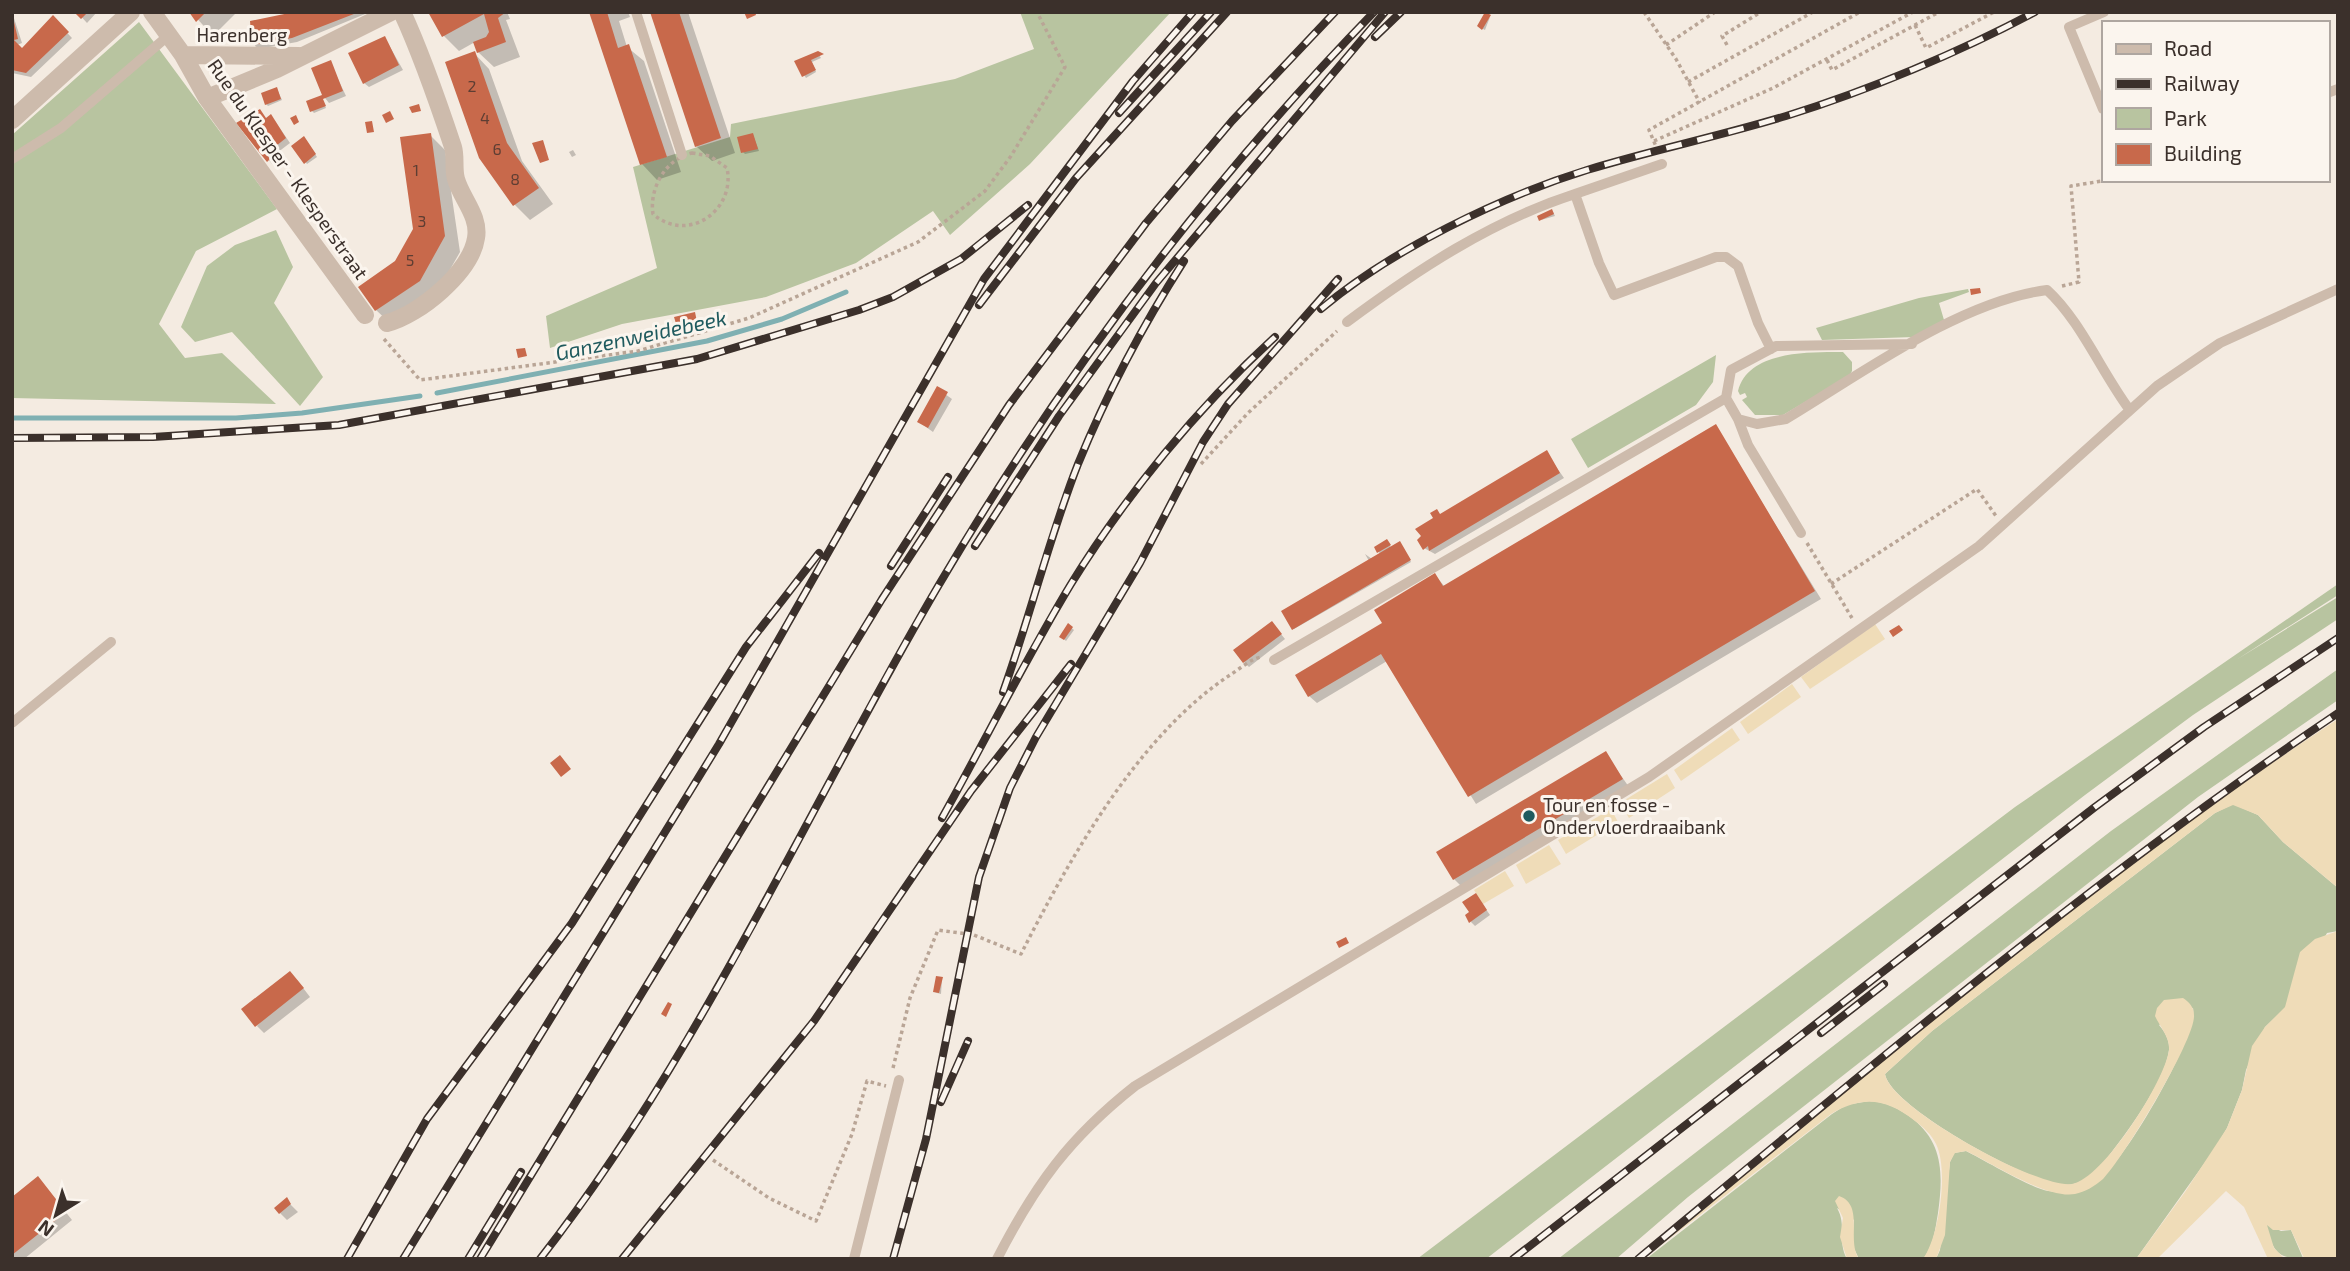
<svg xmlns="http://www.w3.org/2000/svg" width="2350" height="1271" viewBox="0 0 2350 1271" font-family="'Exo 2',sans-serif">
<rect width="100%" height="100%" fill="#f4ebe1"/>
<path fill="#b8c4a0" d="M1020,12H1171L1030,164L950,235L933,211L856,263L766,297L622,324L550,348L546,316L657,268L633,167L730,137L731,124L955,79L1034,49Z
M139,22L277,209L196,251L159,324L185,358L222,353L276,404L12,398V135Z
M276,230L293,267L274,303L323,377L300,406L232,332L195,342L181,327L207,266L235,245Z
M1968,289L1969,292L1939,303L1944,320L1914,337L1822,340L1816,328L1919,298Z
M1843,352L1852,362V371L1849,376L1783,415H1755L1742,400L1747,397L1745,393L1740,395L1738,391C1748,350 1811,352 1843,352Z
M1716,355L1713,382L1696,405L1588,468L1571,439Z
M2338,584V595L2236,660L2338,597V619L2193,715L2085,795L1486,1259H1417L2015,807Z
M2338,669V700L2198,797L1688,1197L1616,1259H1558L2111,831Z
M2233,804L2258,815L2283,842L2338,888V931L2327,933L2285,1008L2265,1027L2246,1070L2242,1090L2227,1128L2216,1147L2136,1259H1936L1940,1250L1950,1162L1954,1153L1966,1151C1984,1160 2031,1188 2048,1191C2059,1193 2076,1191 2086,1189C2114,1184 2199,1035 2193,1008L2159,1025C2165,1032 2170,1041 2169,1050C2165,1082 2125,1135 2105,1161C2095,1173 2083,1185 2065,1185C2033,1185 1890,1107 1885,1074L1932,1031L2215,813Z
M1869,1101C1887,1102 1898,1108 1913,1119C1944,1144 1943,1176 1938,1213C1935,1230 1934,1245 1923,1259H1859L1852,1244L1854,1220L1837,1208C1847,1225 1837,1241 1847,1259H1646L1832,1114L1846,1105Z
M2266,1224L2281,1231L2291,1230L2303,1258L2307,1259C2277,1259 2273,1252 2266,1224Z"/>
<path fill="#efdcb8" d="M1875,624L1885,639L1810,689L1801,677Z
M1792,684L1801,697L1748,734L1740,722Z
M2338,719V888L2283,842L2258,815L2233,805L2215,813L1932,1031L1885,1074C1889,1107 2040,1190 2072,1184C2103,1179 2165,1081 2169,1050C2170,1037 2160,1027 2155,1016L2157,1008L2164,1000L2183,998C2189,1002 2194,1007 2194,1015C2196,1039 2122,1160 2103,1179C2095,1186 2085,1192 2075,1194C2046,1199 1992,1163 1966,1151L1955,1153L1950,1162L1945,1235L1936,1259H1923C1939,1237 1949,1170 1936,1144C1932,1135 1923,1127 1915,1121C1887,1099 1863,1095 1831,1114L1643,1259C1869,1073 2092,879 2338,719Z
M1732,728L1740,740L1681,781L1674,770Z
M1667,774L1675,788L1629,818L1620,803Z
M1611,809L1618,822L1566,854L1558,840Z
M1549,845L1561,864L1526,884L1516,865Z
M1505,871L1514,886L1483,904L1474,890Z
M2338,931V1257L2304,1258L2291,1230H2273L2267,1225L2274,1248L2285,1259H2268L2244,1207L2226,1191L2157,1259H2136L2185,1192L2227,1128L2242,1090L2252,1046L2265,1027L2285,1007L2300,952L2315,939Z
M1839,1196C1865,1205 1846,1240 1859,1259H1847L1840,1237L1843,1218L1835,1201Z"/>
<path fill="#0003" d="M12,12L22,43L17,45L22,51L53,18L72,38L31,77L12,73Z
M77,12H97L87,23Z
M191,12H237L213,36Z
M299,12H370L297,42L258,49L254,44Z
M430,12H507L510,19L506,20L520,57L494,67L478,52L475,42L459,51L444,36Z
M591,12H628L630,17L619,21L627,47L644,61L681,172L657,180L642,164Z
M652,12H688L735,153L712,161L696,146Z
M1490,17L1485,30L1481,28Z
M385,38L403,70L369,87L364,83Z
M474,53L489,69L522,161L553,204L530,220L515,205Z
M819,55L821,58L812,62L816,72L806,78L796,62Z
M330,62L346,96L329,103L325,98Z
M277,89L282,100L268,106L266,104Z
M321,97L326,108L314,113L312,111Z
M240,99L248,105L243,109L237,102Z
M267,120L275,121L290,143L269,159L273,165L238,124Z
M430,135L445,150L460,252L435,296L392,325L376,310L396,262L415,230Z
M753,135L759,151L745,154L743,152Z
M306,140L317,157L307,164L293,146Z
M573,150L576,155L572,157L569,152Z
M1553,212L1555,216L1541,220Z
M694,314L698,323L678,326Z
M938,389L952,399L933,432L919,422Z
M1715,426L1821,599L1476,804L1387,661L1317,703L1309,696L1435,575L1445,587Z
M1550,458L1564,478L1435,554L1424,548L1440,516Z
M1389,543L1391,548L1401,545L1411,562L1294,629L1284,612L1369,561L1365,554L1372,559L1380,554L1377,548Z
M1069,626L1074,630L1066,641L1061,636Z
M1276,628L1285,639L1249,667L1244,662Z
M1605,753L1629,787L1462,887L1454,879Z
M1476,895L1490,915L1475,926L1471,922Z
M942,979L941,994L937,993L935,992Z
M297,980L310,997L264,1033L257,1026Z
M45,1186L72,1220L24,1259H12V1243Z
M286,1200L298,1212L287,1220L280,1213Z"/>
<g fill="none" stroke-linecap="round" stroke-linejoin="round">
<path stroke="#7fb0b2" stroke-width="5" d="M437,393L707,341L782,319L846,292
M12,418H236L302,413L420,396"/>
</g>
<path fill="#c8694b" d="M74,12H88L81,19Z
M189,12H206L196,22Z
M294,12H359L292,38L252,45L250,21Z
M428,12H506L498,18L506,42L477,53L473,42L486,37L489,32L484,14L442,37Z
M589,12H607L618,48L629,44L667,157L640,165Z
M650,12H679L721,138L695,147Z
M744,12H755L756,15L747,19Z
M1485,12L1491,15L1482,30L1477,26Z
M12,13L18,39L14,40L22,48L53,15L69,32L26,73L12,70Z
M385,36L399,65L363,84L348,53Z
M475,51L507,143L539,188L513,206L479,158L445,62Z
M818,51L824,54L811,60L816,70L802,77L794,61Z
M331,60L343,91L323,99L326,106L310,112L306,101L322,95L311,68Z
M277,87L281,99L265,105L261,93Z
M236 103a5 5 0 1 1 10 0a5 5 0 1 1-10 0Z
M419,104L421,111L412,113L409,107Z
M260,109L266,118L271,114L286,138L266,154L270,159L267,162L236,123Z
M390,111L394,119L386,123L382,115Z
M296,115L299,122L294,125L290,118Z
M372,121L374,132L367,133L365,122Z
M431,133L445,236L420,281L375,311L358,287L395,261L413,229L400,137Z
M753,133L758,149L741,153L737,137Z
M304,136L316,154L304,164L291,146Z
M543,140L549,160L540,163L532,143Z
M1552,209L1554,214L1539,221L1537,216Z
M1980,288L1981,293L1971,295L1970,289Z
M695,312L697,322L677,327L674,317Z
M525,348L527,356L518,358L516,349Z
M937,386L948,392L928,428L917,422Z
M1716,424L1815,591L1468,797L1381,654L1308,697L1295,675L1382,623L1374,610L1435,573L1443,586Z
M1547,450L1560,473L1429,551L1428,546L1423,550L1417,540L1421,536L1415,529L1433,518L1430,513L1437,509L1440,514Z
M1387,539L1391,545L1377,553L1374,547Z
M1400,541L1411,560L1292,630L1281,611Z
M1272,621L1282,634L1243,663L1233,650Z
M1068,623L1073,627L1064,640L1059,637Z
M1899,625L1903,630L1893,637L1889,631Z
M1606,751L1623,779L1453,880L1436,852Z
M560,755L571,769L561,777L550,763Z
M1476,893L1487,910L1469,923L1465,915L1469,912L1462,902Z
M1346,937L1349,943L1339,948L1336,942Z
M290,971L304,988L255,1027L241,1009Z
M936,976L943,977L939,993L933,992Z
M668,1002L672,1004L666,1017L661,1014Z
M38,1176L66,1212L12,1255V1197Z
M287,1197L291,1204L279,1214L274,1208Z"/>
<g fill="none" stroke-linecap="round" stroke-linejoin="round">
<path stroke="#b9a596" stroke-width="3.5" stroke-dasharray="3.5 3.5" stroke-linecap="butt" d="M1644,12L1676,59L1700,103
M1915,25L1926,48L1994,12
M1666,45L1715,12
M1727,45L1722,36L1761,12
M1827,60L1832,70L1939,12
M1688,82L1813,12
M1654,141L1773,88L1913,12
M1658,151L1649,130L1860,12
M692,153L710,156L727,168C736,211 687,244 653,214C649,189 665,159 692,153Z
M2062,286L2079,282L2071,186L2108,180
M384,339L420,380L638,351L749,318L918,242L985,191L1011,156L1065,67L1037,12
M1201,464L1248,413L1337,331
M1807,543L1852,618
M1831,584L1977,489L1996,516
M893,1068L910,998L938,930L974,935L1021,954C1071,856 1138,736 1230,675C1240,669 1251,658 1262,657
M713,1160L769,1198L816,1221L852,1134L867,1081L886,1086"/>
<path stroke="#cdbbac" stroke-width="10" d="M636,12L682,155
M2327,93L2338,89
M2103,109L2069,27L2104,12
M12,159L61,128L169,35
M1662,164L1575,194L1599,263L1614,295L1716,257H1726L1738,266L1758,323L1771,349
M1347,322C1417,270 1491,221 1575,194
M1912,344L1776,346L1731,370L1726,398L1738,419L1757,424L1786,419C1861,374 1960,301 2047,290C2080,320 2101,371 2129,409
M1738,419L1748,445L1801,533
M1274,660L1726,398
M12,723L111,642
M854,1259L899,1080
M997,1259C1035,1185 1069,1138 1135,1086L1649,777L1979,546L2157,386L2220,343L2338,289"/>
<path stroke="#cdbbac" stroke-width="18" d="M152,12L183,55L207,98L365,315
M183,55L299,56
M207,98L277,69L391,12
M12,120L131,12
M387,323C419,315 471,272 476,238C480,216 461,198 456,179C453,169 456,157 453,147C438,102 422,55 402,12"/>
<g stroke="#3b302b" stroke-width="8">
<path id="rail" d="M1375,37L1401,12
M1119,113L1211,12
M979,305L1076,178L1227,12
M1321,309C1391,250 1500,197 1587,170C1653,150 1720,136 1786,116C1867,91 1960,52 2035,12
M12,438L153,437L339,425L697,359L859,310L893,297L961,259L1028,205
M975,546L1059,416L1156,283L1385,12
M891,566L948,477
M1003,692C1030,617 1049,538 1078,464C1107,393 1143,325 1184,261
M942,818C985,741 1025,660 1071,584C1126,495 1197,408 1275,337
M1821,1033L1884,984
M941,1102L968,1041
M347,1259L427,1119L572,923L746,647L819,553
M403,1259L719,744L984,279L1133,81L1193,12
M468,1259L521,1172
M480,1259L882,599L1009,405L1146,223L1232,121L1335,12
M540,1259C702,1051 807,809 940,583C1062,376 1207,184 1374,12
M622,1259L814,1021L971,791L1071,664
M893,1259L926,1139L979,877L1010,788L1036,737L1140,563L1203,442L1228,404L1338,279
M1513,1259L2095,807L2204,727L2338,638
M1638,1259C1866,1070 2092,879 2338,713"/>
</g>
<use href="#rail" stroke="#fbf5ee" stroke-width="5" stroke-dasharray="16" stroke-linecap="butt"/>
</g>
<circle fill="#1f5a5e" stroke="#fbf5ee" stroke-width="2.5" cx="1529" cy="816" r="7"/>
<g text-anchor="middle" stroke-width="6" stroke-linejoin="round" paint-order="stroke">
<g font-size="16" fill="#5e3e33">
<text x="472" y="92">2</text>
<text x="485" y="124">4</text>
<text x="497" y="155">6</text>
<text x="416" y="176">1</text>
<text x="515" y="185">8</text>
<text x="422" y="227">3</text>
<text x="410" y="266">5</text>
</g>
<g font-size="19" fill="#3b302b" stroke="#fbf5ee">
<text x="242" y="42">Harenberg</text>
<text transform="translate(288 169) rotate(55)" y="7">Rue du Klesper - Klesperstraat</text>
</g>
<g font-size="19" fill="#3b302b" stroke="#fbf5ee" text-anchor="start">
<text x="1543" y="812">Tour en fosse -<tspan x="1543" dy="22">Ondervloerdraaibank</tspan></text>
</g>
<g font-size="21" font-style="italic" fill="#1f5a5e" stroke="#fbf5ee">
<text transform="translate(641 336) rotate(-12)" y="7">Ganzenweidebeek</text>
</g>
</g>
<rect width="2350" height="1271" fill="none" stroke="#3b302b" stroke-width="28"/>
<rect x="2102" y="21" width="228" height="161" fill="#fbf5ee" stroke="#aea6a0" stroke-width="2"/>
<rect x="2116" y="44" width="35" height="10" fill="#cdbbac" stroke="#aea6a0" stroke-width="2"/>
<text x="2164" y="56" font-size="21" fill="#3b302b">Road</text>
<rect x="2116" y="79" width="35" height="10" fill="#3b302b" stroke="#aea6a0" stroke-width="2"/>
<text x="2164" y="91" font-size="21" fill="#3b302b">Railway</text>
<rect x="2116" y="108" width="35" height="21" fill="#b8c4a0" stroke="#aea6a0" stroke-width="2"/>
<text x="2164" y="126" font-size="21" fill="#3b302b">Park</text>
<rect x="2116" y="144" width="35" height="21" fill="#c8694b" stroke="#aea6a0" stroke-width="2"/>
<text x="2164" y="161" font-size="21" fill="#3b302b">Building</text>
<g transform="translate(56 1215) rotate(217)" stroke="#fbf5ee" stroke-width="5" paint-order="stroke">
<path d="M0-5L12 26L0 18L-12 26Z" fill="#3b302b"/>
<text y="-10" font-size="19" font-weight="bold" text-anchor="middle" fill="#3b302b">N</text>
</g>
</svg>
